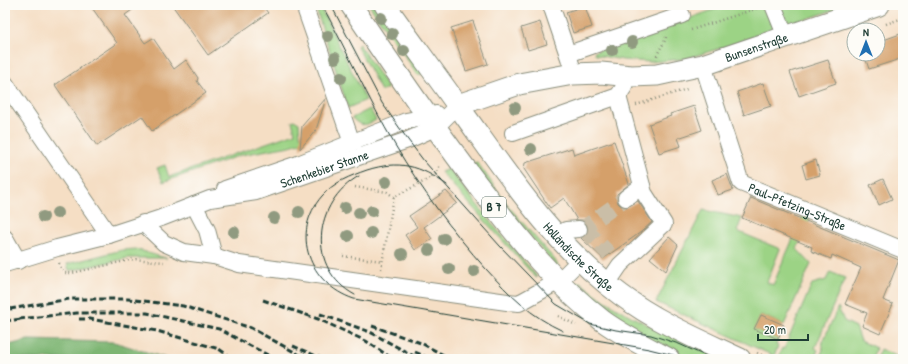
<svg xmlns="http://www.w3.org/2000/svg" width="908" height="364" viewBox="0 0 908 364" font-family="'Patrick Hand',sans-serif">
<rect width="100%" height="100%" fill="#fdfcf7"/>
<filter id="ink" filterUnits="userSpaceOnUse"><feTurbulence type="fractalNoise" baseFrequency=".025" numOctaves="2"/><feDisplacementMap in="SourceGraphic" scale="8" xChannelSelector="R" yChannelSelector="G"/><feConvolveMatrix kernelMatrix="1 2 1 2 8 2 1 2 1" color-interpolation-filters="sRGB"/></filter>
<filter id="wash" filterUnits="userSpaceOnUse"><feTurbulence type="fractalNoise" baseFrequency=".012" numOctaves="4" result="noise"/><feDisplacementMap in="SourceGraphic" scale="16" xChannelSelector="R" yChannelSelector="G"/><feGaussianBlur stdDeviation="0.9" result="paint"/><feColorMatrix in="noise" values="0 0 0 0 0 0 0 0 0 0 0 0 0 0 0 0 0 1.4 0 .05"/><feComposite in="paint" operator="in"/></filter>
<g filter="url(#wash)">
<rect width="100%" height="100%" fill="#f5dec4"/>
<path fill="#9cd385" stroke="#5e885c" d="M369,5H376L424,73L418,75Z
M727,5H848L728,46L684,59L650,62L623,60L596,55L594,52Z
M320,7L366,100L348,108L316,9Z
M359,44L388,88L381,91L357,46Z
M370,109L376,120C365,126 361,127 352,118Z
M294,120L299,123L300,136L306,141L290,146L241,155L163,182L157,168L165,165L169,177L295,133L292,121Z
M477,162L509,207L555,260L558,266L557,268L470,164Z
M449,169L494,226L536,275V278L441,172Z
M703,210L742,218L737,231L780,249L767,282L773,285L804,213L811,216L797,249L811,264L784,325L761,315L755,329L778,339L776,345L778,346L774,356L656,302Z
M136,249C147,252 155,256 167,258H128L73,270H69L67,264L122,250Z
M830,272L845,278L815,348L818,350L814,359H782L778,357L782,348L784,349L812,284L826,280Z
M580,282C622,317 674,337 724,359H681L658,348L632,334L575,287L576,283Z
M838,307L844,321L856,327L861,341L876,348L872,359H818L823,350L822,344Z
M880,349L899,357L898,359H876Z"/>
<path fill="#7db572" stroke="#4e7953" d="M28,340L114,342L169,359H5V346Z"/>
<g id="blocks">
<path fill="#d5a06b" d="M90,5H139L125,15L145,43L153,38L174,69L186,60L198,78L197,81L206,93L152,131L142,116L97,146L55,85L117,43Z
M172,5H262L268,13L208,55Z
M585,6L592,27L573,33L566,12Z
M473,21L488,64L466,71L451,28Z
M540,22L547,44L528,50L521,28Z
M903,33V58L869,69L864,54H878V42Z
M828,60L836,83L799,96L790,72Z
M763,83L771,106L744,115L737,92Z
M326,98L316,130L300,149L302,126Z
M694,106L702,130L678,138L681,146L659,153L649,124L671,116L670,114Z
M614,141L629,184L617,194V199L618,203L622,207H627L638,201L652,222L641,232L603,259L581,238L585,237L588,233V228L587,223L583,220H577L564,198L550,208L524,169L525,163L572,148L574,155Z
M816,160L820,175L806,179L802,165Z
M727,174L733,190L718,195L712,180Z
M883,179L892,199L879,205L870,185Z
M446,191L457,203L424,227L432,239L415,250L405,235L417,227L409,216Z
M751,198L899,260L883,300L893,304L880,334L862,326L867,313L845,304L861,268L832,255L831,259L811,251L812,247L742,218Z
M669,237L678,245L666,271L650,258Z
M761,315L784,325L778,339L754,329Z"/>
</g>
</g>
<g filter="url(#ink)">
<use href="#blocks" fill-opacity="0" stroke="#8a8e7c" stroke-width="1"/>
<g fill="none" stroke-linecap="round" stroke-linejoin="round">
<path stroke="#cabea7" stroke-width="16" stroke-dasharray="16 8" stroke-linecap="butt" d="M584,228L609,254
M579,229L584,228L626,198"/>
<g stroke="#8a8e7c" stroke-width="18">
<g id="minor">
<path d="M304,5L352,143"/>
<path d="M551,5L571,64"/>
<path d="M773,5L786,37"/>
<path d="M568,54L682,15"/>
<path id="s1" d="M703,65L741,183L903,250"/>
<path d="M5,83L109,235"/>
<path d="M513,133L618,96L624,87"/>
<path d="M225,189L298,164L406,121L427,117L436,114"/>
<path d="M626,198L642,186"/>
<path d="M194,205L207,230L214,256"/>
<path d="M143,223L164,243L184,252L214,256L239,264L507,302L519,303L559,281L579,261"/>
<path d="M5,238L18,261"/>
<path d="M558,238L566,230L579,229"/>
<path id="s2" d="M5,264L57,248L109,235L161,218L210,199L256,192L408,140L435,128L458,105"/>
<path d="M607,284L620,265L664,224L644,193L618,96"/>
</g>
</g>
<g stroke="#8a8e7c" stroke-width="23">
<g id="major">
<path d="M351,5C394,69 437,132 484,193C519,239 557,286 603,321C624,336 646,347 669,359"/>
<path id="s3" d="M385,5C409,39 434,72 458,106C507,173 553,245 621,295C657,322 700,340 740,359"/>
<path id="s4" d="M458,105L519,84L573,74L601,73L631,76L657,75L703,65L879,5"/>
</g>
</g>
<path stroke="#8a8e7c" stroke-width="2.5" stroke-dasharray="1 3" stroke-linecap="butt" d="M886,24L903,18
M691,30L758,8
M657,56C659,49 665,43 666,37
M636,105L687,89
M355,187L387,192L394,197
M343,256L382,261
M59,263L61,268L65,273H72L134,259L164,262
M381,269L394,197L431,178L436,174L440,165
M558,316L576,325
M757,353L771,359"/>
<use href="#minor" stroke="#fff" stroke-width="16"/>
<use href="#major" stroke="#fff" stroke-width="21"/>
<path stroke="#1f3d34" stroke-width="1" d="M322,5C347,51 368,99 395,145C421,189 452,231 486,269C510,295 530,316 563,331
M331,5L382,103L408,140L424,161L500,246L556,304L590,324L616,330L651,335L679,344L712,359
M447,185C420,165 399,160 367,170C350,176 334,182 322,196C290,233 309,284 354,299L649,349L689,359
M355,295C306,269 313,202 359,176"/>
<path stroke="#1f3d34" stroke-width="3" stroke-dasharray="6 3" stroke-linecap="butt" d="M263,300L318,319L366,341L393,359
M10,309L70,299H128L183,306L251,328L307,359
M320,314L370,332L419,359
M19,319L77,313H147L219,329L275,359
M79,319H90L157,331L219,349L233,359
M5,321L23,319
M372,326L421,343L451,359
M293,346L323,359
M415,352L431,359"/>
</g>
<g fill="#909a80">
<circle cx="381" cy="18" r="6"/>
<circle cx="392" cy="34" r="6"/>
<circle cx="328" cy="36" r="6"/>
<circle cx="632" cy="42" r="6"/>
<circle cx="612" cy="50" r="6"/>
<circle cx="404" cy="51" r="6"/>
<circle cx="335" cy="58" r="6"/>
<circle cx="341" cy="78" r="6"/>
<circle cx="515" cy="108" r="6"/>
<circle cx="531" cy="149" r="6"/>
<circle cx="386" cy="182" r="6"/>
<circle cx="345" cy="208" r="6"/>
<circle cx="372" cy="211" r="6"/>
<circle cx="299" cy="212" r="6"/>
<circle cx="57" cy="213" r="6"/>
<circle cx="359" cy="213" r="6"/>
<circle cx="43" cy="217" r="6"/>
<circle cx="274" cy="218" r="6"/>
<circle cx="234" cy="232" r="6"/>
<circle cx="371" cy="233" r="6"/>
<circle cx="348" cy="236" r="6"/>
<circle cx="444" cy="239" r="6"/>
<circle cx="429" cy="250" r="6"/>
<circle cx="402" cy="254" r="6"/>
<circle cx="449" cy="269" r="6"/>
<circle cx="474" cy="271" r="6"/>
</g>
</g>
<g text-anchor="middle" stroke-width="3" stroke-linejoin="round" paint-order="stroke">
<rect fill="#fdfcf7" stroke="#62766e" stroke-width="1" x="482" y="197" width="24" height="20" rx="3"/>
<g font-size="12" font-weight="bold" fill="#1f3d34">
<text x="494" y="211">B 7</text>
</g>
<g font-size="13" fill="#1f3d34" stroke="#fdfcf7">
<text dy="5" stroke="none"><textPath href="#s4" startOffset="307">Bunsenstraße</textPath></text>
<text dy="5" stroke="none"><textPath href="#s2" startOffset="334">Schenkebier Stanne</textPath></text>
<text dy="5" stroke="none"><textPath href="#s1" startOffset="185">Paul-Pfetzing-Straße</textPath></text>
<text dy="5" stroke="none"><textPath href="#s3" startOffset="318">Holländische Straße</textPath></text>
</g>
</g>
<rect width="908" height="364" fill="none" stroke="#fdfcf7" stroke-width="20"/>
<g transform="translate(866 42)"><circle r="19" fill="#fdfcf7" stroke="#a4b0a9"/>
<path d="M0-3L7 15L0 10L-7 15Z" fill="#1f6fb2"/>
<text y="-6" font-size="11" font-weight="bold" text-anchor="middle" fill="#1f3d34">N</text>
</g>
<path d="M758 334v6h50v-6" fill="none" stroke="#1f3d34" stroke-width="2"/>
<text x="764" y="334" font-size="12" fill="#1f3d34" stroke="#fdfcf7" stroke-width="3" paint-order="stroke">20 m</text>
</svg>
